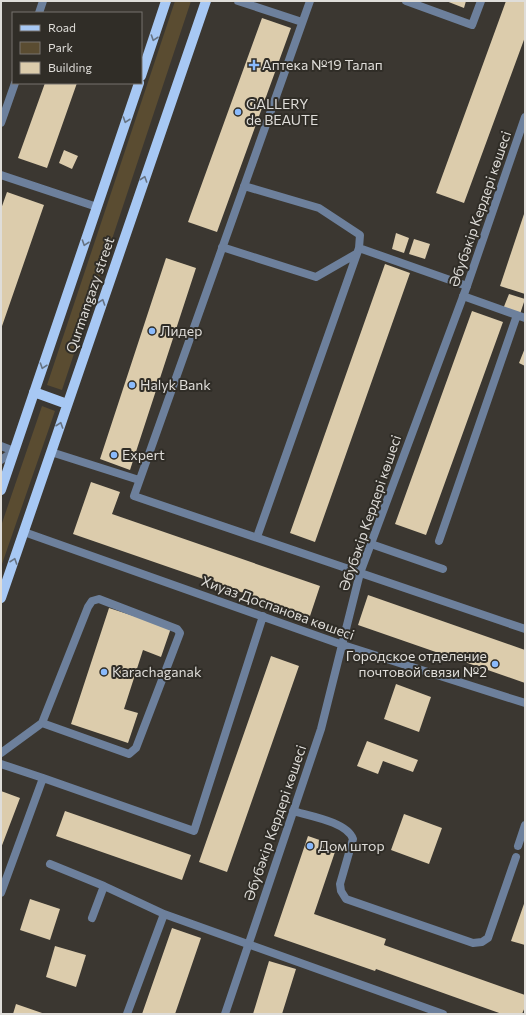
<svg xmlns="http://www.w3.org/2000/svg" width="526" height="1015" viewBox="0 0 526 1015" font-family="Commissioner,sans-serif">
<rect width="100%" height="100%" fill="#3b3731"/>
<path fill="#5a4c31" d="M175,1H191L62,390L47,385Z
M42,406L55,411L1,567V526Z"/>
<path fill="#dcccac" d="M446,1H466L464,8Z
M506,1H525V37L464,203L436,193Z
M262,18L291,28L217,232L188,222Z
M45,83H77L47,168L18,158Z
M64,150L78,156L72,169L59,163Z
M7,192L44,205L1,329V209Z
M525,211V294L500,286Z
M396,233L409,238L404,253L392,249Z
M414,239L430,244L425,259L409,254Z
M166,258L196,268L130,470L100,459Z
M385,264L410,273L315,542L290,533Z
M509,294L525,299L520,314L503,309Z
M472,311L503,322L426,535L395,524Z
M525,348V366L519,363Z
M91,482L120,492L112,514L320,586L310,616L73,534Z
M368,595L525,650V683L358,625Z
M109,608L171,628L161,657L143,650L124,709L138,713L128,743L71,724Z
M271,656L299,666L227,872L199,862Z
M396,684L431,697L419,732L384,719Z
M367,741L418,760L413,772L383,761L378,774L357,766Z
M1,791L20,798L1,848Z
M65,811L191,855L182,880L56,836Z
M404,814L442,828L429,864L391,850Z
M308,836L337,846L314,914L386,939L384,945L525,995V1007L522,1014H502L376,969L375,971L274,936Z
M30,899L60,909L50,940L20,930Z
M525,901V945L511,941Z
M172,928L201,938L175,1014H142Z
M55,946L86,955L76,987L46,977Z
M269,961L296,969L282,1014H253Z
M16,1004L45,1014H13Z"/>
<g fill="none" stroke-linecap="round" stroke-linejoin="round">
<path stroke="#6d809c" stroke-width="8" d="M238,1L302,22
M310,1L134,496L525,629
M406,1L472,25L481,1
M39,13L43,1
M1,123L15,83
M1,175L97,207
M244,186L319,208L360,235L359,248
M222,247L316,277L356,254
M463,296L525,318
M1,446L14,451
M51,452L139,480
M1,460L14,451
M257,537L359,248L467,286
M439,541L517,315
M371,544L443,569
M1,753L42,723L88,607L92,601L99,599L177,629L180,633L136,748L129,754L42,723
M293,811C310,816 347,822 353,839L340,884L341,891L346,899L473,943L482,942L488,938L516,857
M518,846L525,825
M50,864L104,886L164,914
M92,918L104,886
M127,1014L164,914L443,1014"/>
<path stroke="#6d809c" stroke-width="8" d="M24,532L343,645L525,703
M1,764L43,778
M1,893L43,778L194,831L263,616
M225,1014L321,729L360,573L467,286L525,117"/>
<path stroke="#a7c8f4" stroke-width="10" d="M141,76L166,1
M34,392L67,404
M1,490L139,83
M1,598L206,1"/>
</g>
<defs><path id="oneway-chevron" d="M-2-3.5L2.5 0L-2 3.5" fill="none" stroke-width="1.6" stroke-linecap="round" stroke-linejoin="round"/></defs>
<g stroke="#667383">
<use href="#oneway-chevron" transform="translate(154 38) rotate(109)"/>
<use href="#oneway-chevron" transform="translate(126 120) rotate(109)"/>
<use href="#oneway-chevron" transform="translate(144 179) rotate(-71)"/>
<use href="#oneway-chevron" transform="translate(85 243) rotate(109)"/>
<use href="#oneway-chevron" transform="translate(102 302) rotate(-71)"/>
<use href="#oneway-chevron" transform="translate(43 366) rotate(109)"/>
<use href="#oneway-chevron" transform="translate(60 425) rotate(-71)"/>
<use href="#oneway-chevron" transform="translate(14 561) rotate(-71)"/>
</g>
<g fill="#8abafc" stroke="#302d27" stroke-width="1.5">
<path d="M252 59h4v4h4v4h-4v4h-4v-4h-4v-4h4z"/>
<circle cx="238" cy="112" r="4"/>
<circle cx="152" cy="331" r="4"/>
<circle cx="132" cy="385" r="4"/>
<circle cx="114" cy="455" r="4"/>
<circle cx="495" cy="664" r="4"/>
<circle cx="104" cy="672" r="4"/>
<circle cx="310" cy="846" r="4"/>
</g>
<g text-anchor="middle" stroke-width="4" stroke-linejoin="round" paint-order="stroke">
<g font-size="14" fill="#dfddd9" stroke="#302d27" text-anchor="start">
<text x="262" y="70">Аптека №19 Талап</text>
<text x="246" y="109">GALLERY<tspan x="246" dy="16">de BEAUTE</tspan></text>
<text x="160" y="336">Лидер</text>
<text x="140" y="390">Halyk Bank</text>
<text x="122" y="460">Expert</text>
<text x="487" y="661" text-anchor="end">Городское отделение<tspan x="487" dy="16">почтовой связи №2</tspan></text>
<text x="112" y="677">Karachaganak</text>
<text x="318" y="851">Дом штор</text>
</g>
<g font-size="14" fill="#dfddd9" stroke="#302d27">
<text transform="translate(480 209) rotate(-71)" y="5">Әбубәкір Кердері көшесі</text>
<text transform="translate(90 295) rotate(-71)" y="5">Qurmangazy street</text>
<text transform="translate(370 513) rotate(-71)" y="5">Әбубәкір Кердері көшесі</text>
<text transform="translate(278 608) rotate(20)" y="5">Хиуаз Доспанова көшесі</text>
<text transform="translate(275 823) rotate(-71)" y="5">Әбубәкір Кердері көшесі</text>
</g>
</g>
<rect width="526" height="1015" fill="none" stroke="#dfddd9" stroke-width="4"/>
<rect x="12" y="12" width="130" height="72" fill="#302d27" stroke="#76736e"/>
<rect x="20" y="25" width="20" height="6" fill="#a7c8f4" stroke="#76736e"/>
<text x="48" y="32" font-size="12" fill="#dfddd9">Road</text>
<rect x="20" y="42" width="20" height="12" fill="#5a4c31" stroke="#76736e"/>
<text x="48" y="52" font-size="12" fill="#dfddd9">Park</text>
<rect x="20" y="62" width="20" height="12" fill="#dcccac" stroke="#76736e"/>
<text x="48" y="72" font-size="12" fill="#dfddd9">Building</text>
</svg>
